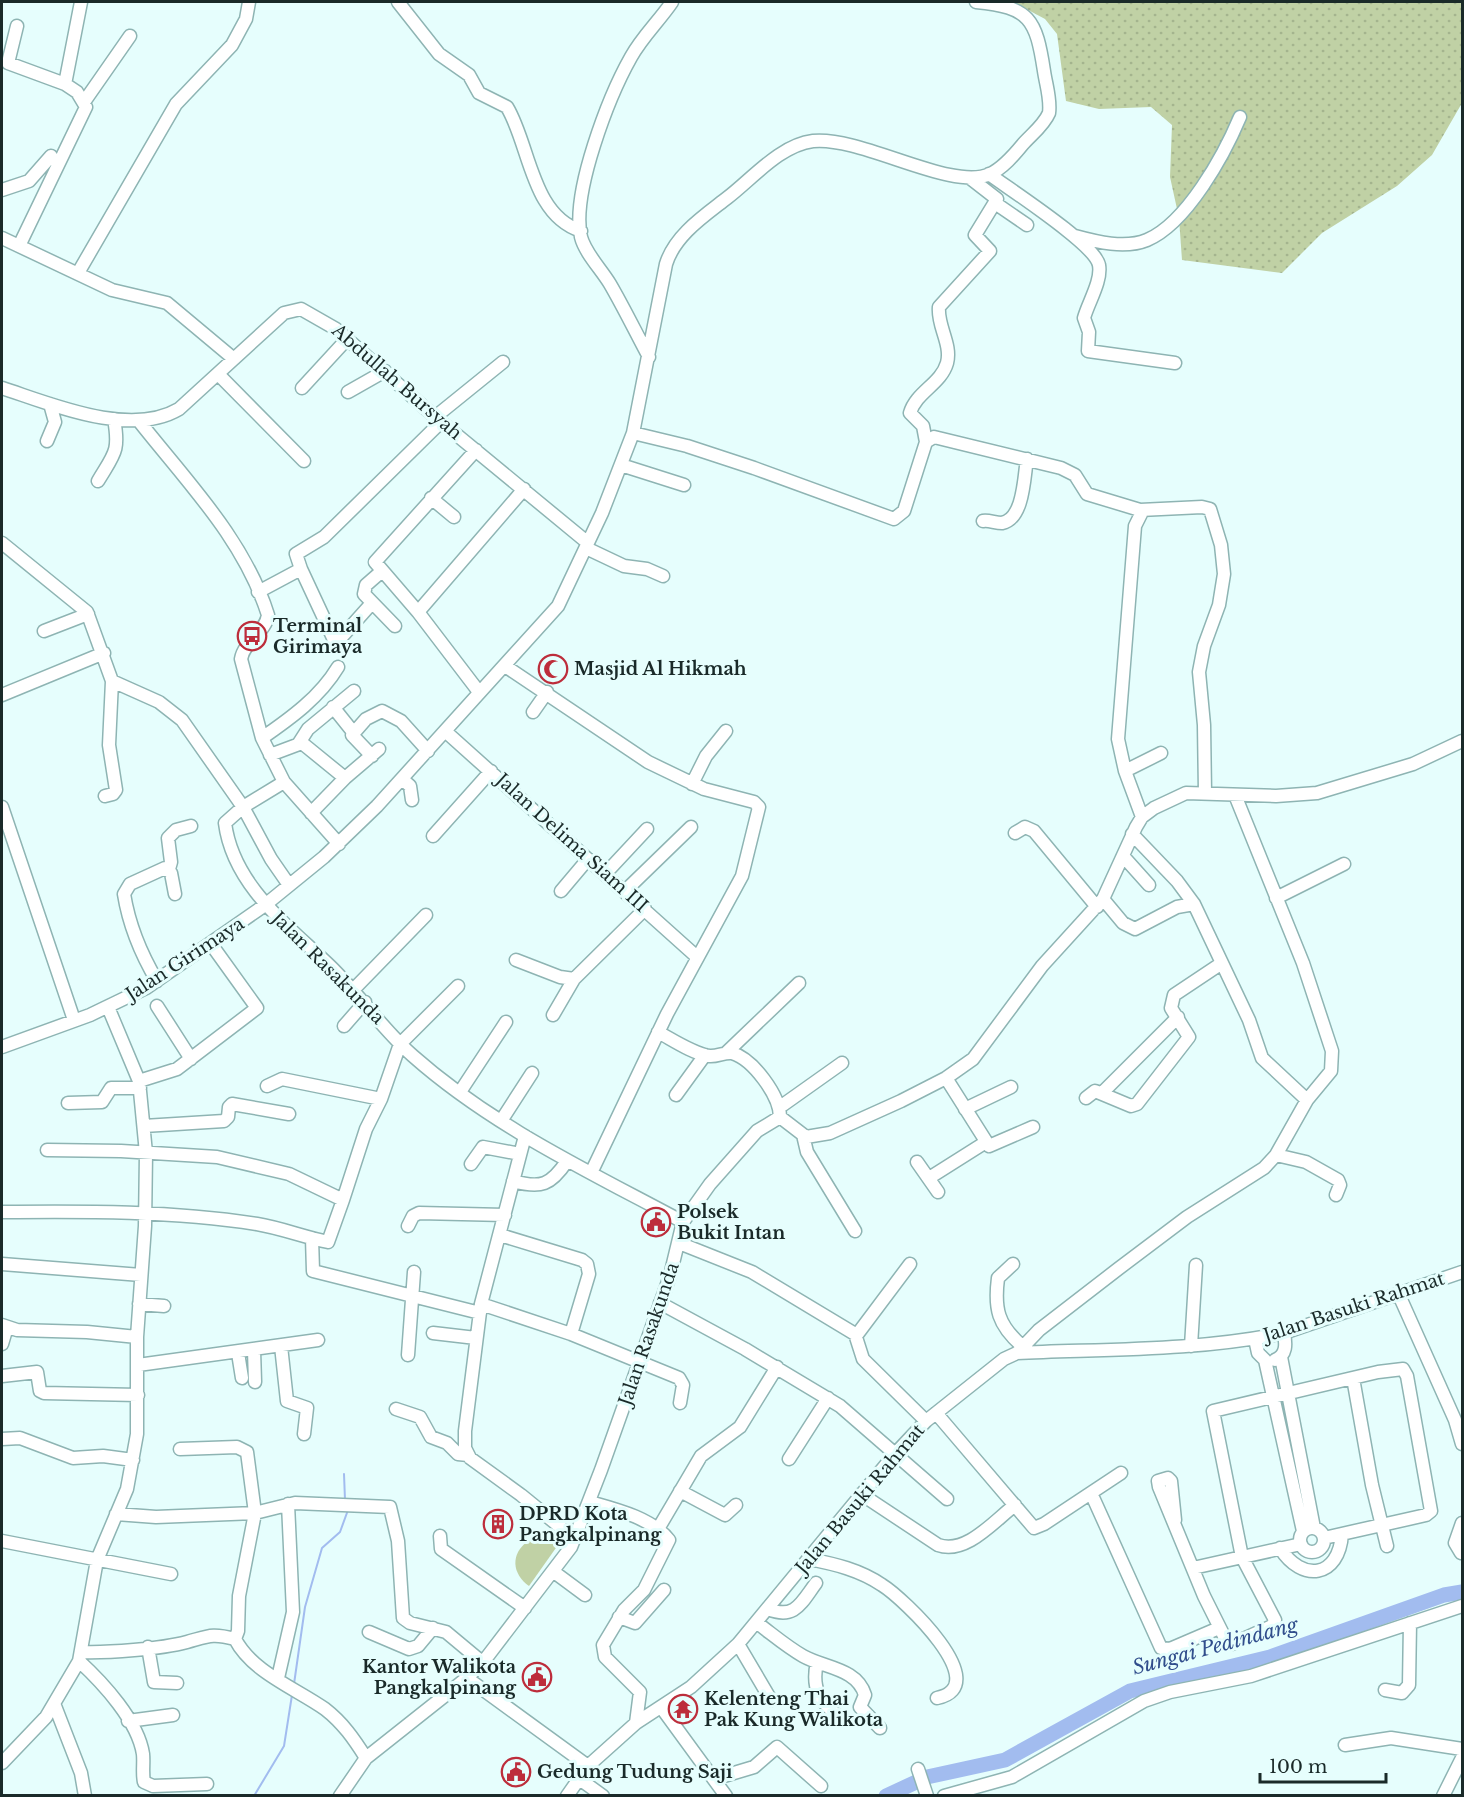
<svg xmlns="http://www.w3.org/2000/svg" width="1464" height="1797" viewBox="0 0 1464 1797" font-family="'Libre Baskerville',serif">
<defs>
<pattern id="grass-dots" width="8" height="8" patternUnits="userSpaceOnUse" patternTransform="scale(1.5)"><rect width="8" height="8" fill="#c0d1a5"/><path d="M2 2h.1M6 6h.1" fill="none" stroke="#a4b48e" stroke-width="1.8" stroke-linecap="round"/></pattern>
</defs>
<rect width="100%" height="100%" fill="#e6fefd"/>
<path fill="url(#grass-dots)" d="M1013,2H1462V103L1432,155L1397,186L1322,233L1282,273L1182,260L1179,218L1170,177L1172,125L1151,107L1099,109L1066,101L1057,34L1045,19Z"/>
<path fill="#c0d1a5" d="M545,1538L558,1545L529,1586C512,1574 510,1554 528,1541Z"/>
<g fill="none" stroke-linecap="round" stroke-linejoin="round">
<path stroke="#a2bcef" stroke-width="2" d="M344,1474L345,1500
M294,1684L305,1607L322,1548L340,1532L348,1510
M254,1796L284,1746L292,1695"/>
<path stroke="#a2bcef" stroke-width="15" d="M886,1796L927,1777L1005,1760L1130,1691L1270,1657L1444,1595L1462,1592"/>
<g stroke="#8eb4b3" stroke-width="15">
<path id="minor" d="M398,2L439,54L469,75L479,93L507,107C530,145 531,215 581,231
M17,26L8,63L65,84
M84,102L130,36
M989,174C1009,189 1095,244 1099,265C1102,281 1088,303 1084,318L1089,332L1088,351L1175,363
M2,190L29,181L51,156
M995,203L1027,225
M1075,236C1097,242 1125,249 1147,240C1187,223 1224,155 1240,117
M2,238L112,290L167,303L234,359
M19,246L86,107L77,92L65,84L81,2
M78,273L176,104L232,45L246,19L249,2
M649,357C636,333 624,308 610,284C601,269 585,253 581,237C571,193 609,96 631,57C642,37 659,21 672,2
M218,374L304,461
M2,388C51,404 130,438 179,409L284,313L301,309L336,329L435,417L588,543
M302,388L348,338
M348,392L385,371
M435,417L503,362
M139,421C187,482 244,539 268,615C266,632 244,641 241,659L262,738L284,782L339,844
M633,433L687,446L754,468L894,519L904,511L926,442L934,437L1061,468L1075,475L1087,494L1140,510L1202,507L1210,509L1221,545L1224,574L1219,605L1204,646L1199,672L1204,725L1205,793
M47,441L55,422L50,404
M926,442L923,426L910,413C916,392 941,384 947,363C952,344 937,326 939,307L990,251L975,235L997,199L970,178
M476,450L375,562L418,612L479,692
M621,465L684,485
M98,481C114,454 120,452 114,419
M431,498L454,517
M983,521C989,520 995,523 1002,523C1024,519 1024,476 1027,459
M2,543L87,612L112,681L109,745L116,790L113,794L105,796
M586,548L624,566L647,569L663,576
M301,569L335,642L338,641L372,603
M382,571L366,585L364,594L395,626
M258,592L301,569L296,554L324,537L441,422
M418,612L524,489
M44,631L88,614
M505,666L648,762L704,789L754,802L759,807L742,876L667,1014L591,1173
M112,681L159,702L182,720L243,807L271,859L289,885
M2,695L104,653
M333,707L353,732
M533,712L547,692
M445,731L697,957
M262,738C291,718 320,697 338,667
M299,743L308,729L354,691
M270,755L302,743L345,778
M372,756L352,735L366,719L382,711L401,721L428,751
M1125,771L1161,753
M402,779L410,786L412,800
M284,782L243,807L225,823C233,885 287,925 330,966C359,994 382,1029 413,1056C492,1126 590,1172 683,1222
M692,784L706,756L726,731
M2,807L74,1020
M311,813L345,778L379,749
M1142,817L1125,771L1118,739L1135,526L1143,510
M1015,833L1025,827L1034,831L1097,907
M1132,834L1177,881L1194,904L1249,1020L1262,1058L1307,1100
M433,836L491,771
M1123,856L1149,885
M169,869L171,862L168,838L176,830L191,826
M605,874L647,829
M561,891L588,859
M625,891L691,827
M1276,898L1344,864
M1103,899L1123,923L1135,929L1177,907L1194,904
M516,960L560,977L574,979L645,909
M157,981C141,954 129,925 124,894L130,884L165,868L171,873L175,894
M353,990L426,915
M157,1006L191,1059
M553,1015L574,979
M344,1026L365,1002
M658,1032C673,1040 692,1053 709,1056C717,1057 724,1052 732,1053C753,1059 780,1096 780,1117
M2,1047L90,1015L146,988L265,905L324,857L377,806L558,606L602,513L633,433L666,264C675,235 704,216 727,198C752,179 780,145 813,141C862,136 952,192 990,174C1003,168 1014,155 1023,144C1032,134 1044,125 1049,113C1051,99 1046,85 1044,71C1036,19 1030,7 976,2
M726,1053L799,983
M946,1078L989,1146L1033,1127
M139,1081L177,1069L257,1008L211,944
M267,1086L282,1079L381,1099
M460,1092L506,1022
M1103,1092L1178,1017
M676,1095L705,1055
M1086,1098L1095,1091L1131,1106L1137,1104L1189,1037L1171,1008L1174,995L1222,963
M68,1103L102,1102L111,1088H140
M780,1107L842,1063
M965,1109L1011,1087
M501,1121L532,1073
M144,1126L224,1121L228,1117L229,1107L232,1104L289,1114
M803,1135L807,1152L855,1231
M525,1136L481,1304L571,1334L679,1378L683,1385L680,1403
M47,1150L121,1151L217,1157L289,1174L343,1200L366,1129L381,1099L400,1044L458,986
M1276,1155L1306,1162L1338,1180L1340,1185L1336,1195
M917,1162L938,1192
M471,1164L483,1147L520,1154
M929,1178L986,1142
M513,1181C541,1189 551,1185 567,1161
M2,1212C86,1211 173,1211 257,1224C281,1228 304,1237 328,1242L343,1200
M408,1226L413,1216L419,1213L505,1215
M500,1235L582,1260L587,1264L589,1274L571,1334
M312,1238L313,1271L480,1313
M679,1243L752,1272L855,1334L863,1359L926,1421
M2,1264L141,1275
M1013,1264L998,1278C994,1309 998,1325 1022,1346
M1399,1295L1455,1420L1462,1444
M660,1303L745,1349L840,1406L947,1499
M139,1304L164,1306
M481,1304L465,1431V1448L470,1458L521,1495L575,1539
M2,1325L17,1330L87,1332L137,1337
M433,1333L476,1338
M856,1336L910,1264
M1255,1339L1258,1353L1265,1360L1303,1531
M2,1344L7,1327
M281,1346L287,1401L307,1408L304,1434
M1191,1346L1196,1265
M254,1350L255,1382
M238,1353L242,1378
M1017,1353L1039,1330L1118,1269L1187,1217L1264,1168L1276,1155L1307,1100L1331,1071L1332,1051L1303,963L1235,795
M408,1355L414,1272
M1281,1357L1314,1528
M1275,1360C1287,1355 1286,1344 1284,1333
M138,1365L318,1340
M2,1376L37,1372L40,1391L44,1393L138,1395
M1353,1378L1372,1485L1387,1546
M396,1409L420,1417L431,1437L447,1443L458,1454L468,1455
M936,1413L1034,1528L1044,1524L1121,1473
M2,1439L20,1438L73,1458L103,1456L133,1460
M180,1449L237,1447L247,1452L255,1513L239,1596L238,1631L235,1639C252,1672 295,1688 325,1709C343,1723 354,1739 366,1758
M789,1459L828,1398
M680,1491L725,1515L736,1505
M1091,1493L1161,1648L1170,1649L1219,1628
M861,1494L938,1545C966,1555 994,1521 1015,1505
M590,1502C615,1509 652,1518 669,1540L644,1590L624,1610L603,1645L605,1657L640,1692L636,1723
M116,1514L156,1517L255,1513L295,1503L390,1507L398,1541L403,1618L410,1623L446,1632L482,1662
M1175,1520L1171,1481L1168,1478L1158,1481L1159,1487L1204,1596L1226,1640L1232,1644L1272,1626L1275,1620L1242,1557L1213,1411L1378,1372L1403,1369L1407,1376L1431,1511L1426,1515L1324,1538
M1300 1540a12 12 0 1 1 24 0a12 12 0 1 1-24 0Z
M658,1529L701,1456L740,1427L777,1367
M440,1536L441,1549L525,1608
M2,1541L171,1574
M1280,1548C1302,1583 1339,1578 1342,1534
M1461,1553L1455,1543L1462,1523
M809,1559C835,1564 860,1570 882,1585C903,1598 996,1686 937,1698
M1193,1568L1301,1544
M554,1572L585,1595
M768,1609C795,1620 801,1603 816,1583
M619,1617L635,1623L664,1590
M757,1623C772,1634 787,1647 803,1656C824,1668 857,1668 865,1695L860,1707L880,1728
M369,1632L409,1649L418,1646L433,1628
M738,1644L771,1700
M148,1647L154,1682L177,1683
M81,1652C107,1653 161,1649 187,1642C209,1636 212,1633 235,1639
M79,1661C103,1683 138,1721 143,1754C144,1763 142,1773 144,1782L153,1786L207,1784
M817,1662C811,1689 820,1703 841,1718
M278,1678L293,1612L288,1504
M467,1678L588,1766
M1385,1690L1402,1693L1409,1685L1410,1623
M55,1706L81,1773L85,1796
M661,1707L726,1796
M128,1721L173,1715
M1345,1745L1391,1738L1462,1749
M2,1763L46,1717L79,1661L97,1560L127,1489L137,1434V1337L145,1226L146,1153L139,1081L108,1007
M918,1769L927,1796
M578,1778L603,1796
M714,1779L754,1767L777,1747L821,1786
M340,1796L366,1758L467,1678L487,1657L571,1547L601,1470L670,1276L683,1222L710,1184L757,1131L780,1117L806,1137L830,1133L901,1101L946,1078L973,1059L1042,966L1103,899L1136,827L1142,817L1154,808L1186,793L1276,796L1317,793L1413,764L1462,741
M567,1796L588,1766L636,1723L691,1687L738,1644L894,1455L926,1421L1004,1359L1017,1353C1106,1349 1197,1351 1284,1333L1462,1272
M944,1796L1012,1777L1144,1701L1170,1692L1251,1676L1462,1606
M1443,1796L1462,1758"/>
</g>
<use href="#minor" stroke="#fff" stroke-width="12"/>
</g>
<defs>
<g id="bus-ring" transform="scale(1.5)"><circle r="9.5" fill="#e6fefd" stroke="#bd2d3b" stroke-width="1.5"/><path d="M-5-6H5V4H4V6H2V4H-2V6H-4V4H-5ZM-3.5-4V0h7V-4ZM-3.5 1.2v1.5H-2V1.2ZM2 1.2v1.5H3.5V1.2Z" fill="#bd2d3b"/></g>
<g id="mosque-ring" transform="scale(1.5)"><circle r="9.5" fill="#e6fefd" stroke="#bd2d3b" stroke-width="1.5"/><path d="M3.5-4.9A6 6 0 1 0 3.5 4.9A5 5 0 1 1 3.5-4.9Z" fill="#bd2d3b"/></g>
<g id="civic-ring" transform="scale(1.5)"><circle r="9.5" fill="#e6fefd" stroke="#bd2d3b" stroke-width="1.5"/><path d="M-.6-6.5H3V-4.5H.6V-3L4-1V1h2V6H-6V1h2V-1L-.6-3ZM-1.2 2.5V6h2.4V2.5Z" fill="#bd2d3b"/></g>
<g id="building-ring" transform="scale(1.5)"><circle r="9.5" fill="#e6fefd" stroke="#bd2d3b" stroke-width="1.5"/><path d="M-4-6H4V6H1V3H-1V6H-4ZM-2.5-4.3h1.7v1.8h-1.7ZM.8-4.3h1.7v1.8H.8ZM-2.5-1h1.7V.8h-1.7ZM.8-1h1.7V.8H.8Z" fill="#bd2d3b"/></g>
<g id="temple-ring" transform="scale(1.5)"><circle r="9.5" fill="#e6fefd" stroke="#bd2d3b" stroke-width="1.5"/><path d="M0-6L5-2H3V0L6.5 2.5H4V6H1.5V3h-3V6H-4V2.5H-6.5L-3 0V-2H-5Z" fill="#bd2d3b"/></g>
</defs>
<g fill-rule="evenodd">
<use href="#bus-ring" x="252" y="636"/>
<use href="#mosque-ring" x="553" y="669"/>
<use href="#civic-ring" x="656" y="1222"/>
<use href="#building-ring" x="498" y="1524"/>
<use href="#civic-ring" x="537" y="1677"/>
<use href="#temple-ring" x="683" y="1709"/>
<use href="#civic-ring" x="516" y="1772"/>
</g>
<g text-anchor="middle" stroke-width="6" stroke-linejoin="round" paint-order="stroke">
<g font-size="18" fill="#1a2a29" stroke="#e6fefd">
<text transform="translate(397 382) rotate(41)" y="6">Abdullah Bursyah</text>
<text transform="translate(572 843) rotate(42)" y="6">Jalan Delima Siam III</text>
<text transform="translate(185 959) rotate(-33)" y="6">Jalan Girimaya</text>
<text transform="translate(328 968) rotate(45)" y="6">Jalan Rasakunda</text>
<text transform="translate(1354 1307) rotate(-18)" y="6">Jalan Basuki Rahmat</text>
<text transform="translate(649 1334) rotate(-71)" y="6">Jalan Rasakunda</text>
<text transform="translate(860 1499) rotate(-50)" y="6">Jalan Basuki Rahmat</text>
</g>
<g font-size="18" font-weight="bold" fill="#1a2a29" stroke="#e6fefd" text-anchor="start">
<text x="273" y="632">Terminal<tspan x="273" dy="21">Girimaya</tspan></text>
<text x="574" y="675">Masjid Al Hikmah</text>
<text x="677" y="1218">Polsek<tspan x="677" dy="21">Bukit Intan</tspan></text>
<text x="519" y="1520">DPRD Kota<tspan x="519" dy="21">Pangkalpinang</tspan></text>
<text x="516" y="1673" text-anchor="end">Kantor Walikota<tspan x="516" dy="21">Pangkalpinang</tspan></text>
<text x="704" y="1705">Kelenteng Thai<tspan x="704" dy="21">Pak Kung Walikota</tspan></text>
<text x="537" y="1778">Gedung Tudung Saji</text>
</g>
<g font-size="20" font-style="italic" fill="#314e8c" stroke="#e6fefd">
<text transform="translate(1215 1646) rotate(-15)" y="7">Sungai Pedindang</text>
</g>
</g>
<rect width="1464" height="1797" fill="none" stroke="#1a2a29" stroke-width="6"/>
<path d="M1260 1773v9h126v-9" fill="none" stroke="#1a2a29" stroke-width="3"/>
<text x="1269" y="1773" font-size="18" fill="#1a2a29" stroke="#e6fefd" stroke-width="4.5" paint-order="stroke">100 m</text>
</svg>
